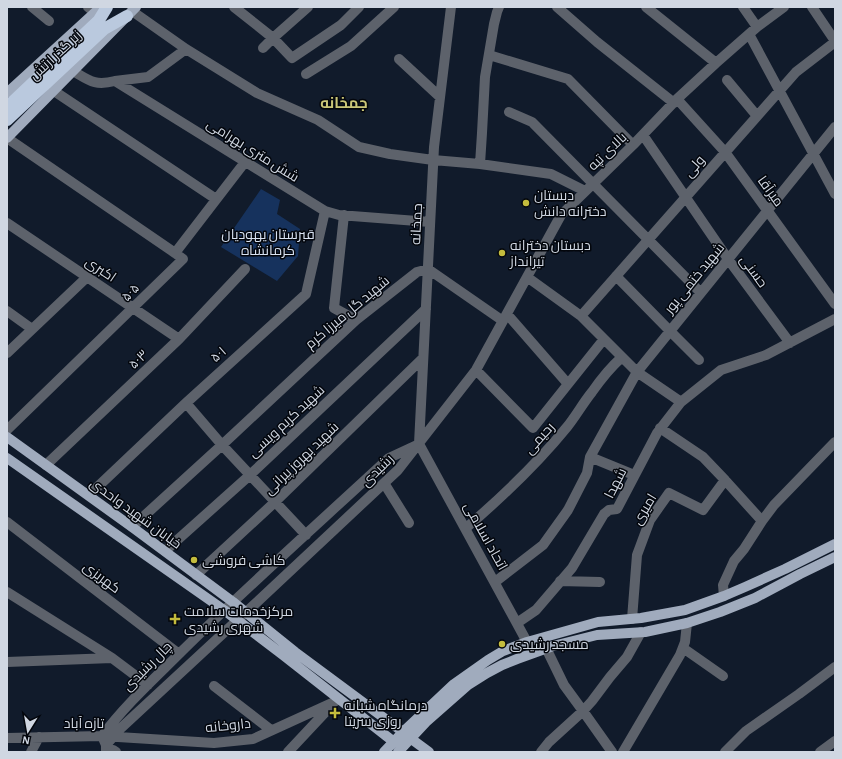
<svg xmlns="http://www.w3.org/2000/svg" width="842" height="759" viewBox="0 0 842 759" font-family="'Alegreya Sans',Cairo,sans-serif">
<rect width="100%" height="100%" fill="#111b2b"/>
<path fill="#16325d" d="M261,189L280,200L277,214L300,229L298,256L277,281L221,247Z"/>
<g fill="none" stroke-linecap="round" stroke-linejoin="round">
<path stroke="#5d626b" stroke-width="10" d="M32,7L49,21
M88,7L95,13
M234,7L273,38L292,58L341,25L359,7
M557,7L597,42L674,103
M646,7L716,63
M743,7L757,27
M812,7L835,41
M132,11L186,49L257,93L318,120L359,147L390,154L433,160L480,164L551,174L585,191
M749,34L835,194
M263,48L273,38L308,7
M489,55L568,79L633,145
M399,59L440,97
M73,71C90,81 95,86 115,81L325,211L339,215L430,222
M306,74L351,46L394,7
M727,80L757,116
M115,81L148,77L186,49
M54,91L216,199
M677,99L725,152L835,304
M509,112L532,122L701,293
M643,135L728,259L790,343
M7,138L175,253
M480,164L482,133L485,77L494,24L497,12L499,7
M344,215L334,308L356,320
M7,223L179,339
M616,276L670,331L699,360
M527,277L581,316L637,372L681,402
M7,311L32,329
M507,314L568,384
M581,316L796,72L835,42
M7,353L87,277
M476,370L533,428L604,339
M186,403L222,445L306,535
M660,428L703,457L725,480
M7,430L183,259L175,253L245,162
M419,444L434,147L451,7
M419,444L527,642
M590,457L634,475
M46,465L179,339L245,269
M384,483L409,523
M89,495L186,403L306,294L325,211
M7,522L179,654
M132,527L222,445L356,320L417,272L428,269L503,321
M466,528C502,497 537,464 567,427C576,416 583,403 592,392C601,379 611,367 622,357
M165,551L250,475L426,309
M196,575L275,502L423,358
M560,581L600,582
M495,582L543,545L568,510L587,473L590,457L637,372L835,127
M7,592L112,658L148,685
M724,596L723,585L734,561L744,549L762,521L774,505L835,442
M632,619L637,555L650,520L669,493L703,510L725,480L762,521
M517,623L536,610L572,568L604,514L609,510L617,509L657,433L681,402L721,370L766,355L835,319
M546,648L564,685L583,711L612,752
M683,648L723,676
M7,662L112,658
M214,686L271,730
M7,738L102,736L214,743L253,739L334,702L339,699
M106,745L121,728L256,603L398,470L476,370L561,215L633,145L677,99L716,63L757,27L784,7
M106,748L113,750L116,752
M31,752L39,737
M106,752V745L102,736C126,704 155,678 183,650C250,584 321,521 389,458L417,445
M288,752L332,705
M541,752L549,742L583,711L592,701L610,677L627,657L641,632
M623,752L680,655L685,642L687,623
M725,752L746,731L799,694L835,667
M820,752L835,741"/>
<path stroke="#a0abbd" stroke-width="10" d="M7,93L101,7
M7,138L136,7
M7,437L132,527L233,602L295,652L403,732
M7,458L224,610L283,655L394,742
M410,738L429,752
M384,752L403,732L454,684L488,660L503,651L527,642L598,622L641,618L685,610L724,596L745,587L785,569L835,544
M398,752L426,722L468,685L487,673L502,665L517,659L553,646L597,635L645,632L687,623L720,612L755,598L800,574L835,557"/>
<path stroke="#bac9de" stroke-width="12" d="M7,107L99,20L107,7
M7,120L104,29L127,16"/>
</g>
<g fill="#c4bc3d" stroke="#03060c" stroke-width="1.5">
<circle cx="526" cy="203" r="4"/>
<circle cx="502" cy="253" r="4"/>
<circle cx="194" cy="560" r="4"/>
<path d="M173 613h4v4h4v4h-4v4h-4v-4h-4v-4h4z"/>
<circle cx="502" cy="644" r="4"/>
<path d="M333 707h4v4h4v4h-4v4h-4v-4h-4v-4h4z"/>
</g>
<g text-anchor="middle" stroke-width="3" stroke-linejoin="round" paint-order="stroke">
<g font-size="14" fill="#d0d7e2" stroke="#03060c">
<text transform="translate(55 55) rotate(-43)" y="5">زیر گذر ارتش</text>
<text transform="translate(253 150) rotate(32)" y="5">شش متری بهرامی</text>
<text transform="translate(607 151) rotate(-44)" y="5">بالای تپه</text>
<text transform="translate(694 166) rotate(-49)" y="5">ولی</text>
<text transform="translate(771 191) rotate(54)" y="5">میرآقا</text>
<text transform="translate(416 224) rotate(-87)" y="5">جمخانه</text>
<text transform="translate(101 269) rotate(34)" y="5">اکبری</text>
<text transform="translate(754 271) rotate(54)" y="5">حسنی</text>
<text transform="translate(694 278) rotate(-51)" y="5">شهید ختمی پور</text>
<text transform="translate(130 292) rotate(-45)" y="5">۵۰۵</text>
<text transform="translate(347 312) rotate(-40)" y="5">شهید گل میرزا کرم</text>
<text transform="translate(218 354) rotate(-42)" y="5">۵۰۱</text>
<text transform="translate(138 359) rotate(-44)" y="5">۵۰۳</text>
<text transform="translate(286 421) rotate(-43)" y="5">شهید کریم ویسی</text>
<text transform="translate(539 438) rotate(-48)" y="5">رحیمی</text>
<text transform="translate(301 458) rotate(-44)" y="5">شهید بهروز پیرانی</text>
<text transform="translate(377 470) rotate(-45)" y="5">رشیدی</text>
<text transform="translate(615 483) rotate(-63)" y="5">شهدا</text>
<text transform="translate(644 509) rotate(-59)" y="5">امیری</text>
<text transform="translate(136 513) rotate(36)" y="5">خیابان شهید واحدی</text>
<text transform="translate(486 536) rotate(61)" y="5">اتحاد اسلامی</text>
<text transform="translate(102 577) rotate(37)" y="5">کهریزی</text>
<text transform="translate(147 666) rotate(-45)" y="5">چال رشیدی</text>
<text x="84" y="728">تازه آباد</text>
<text transform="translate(228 725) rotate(-6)" y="5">داروخانه</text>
</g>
<g font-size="14" fill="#d0d7e2" stroke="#03060c" text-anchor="start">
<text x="534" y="200">دبستان<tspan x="534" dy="16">دخترانه دانش</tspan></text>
<text x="510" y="250">دبستان دخترانه<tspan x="510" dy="16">تیرانداز</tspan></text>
<text x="202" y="565">کاشی فروشی</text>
<text x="184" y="616">مرکزخدمات سلامت<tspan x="184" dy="16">شهری رشیدی</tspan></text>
<text x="510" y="649">مسجد رشیدی</text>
<text x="344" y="710">درمانگاه شبانه<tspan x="344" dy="16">روزی سریتا</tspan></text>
</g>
<g font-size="14" fill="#d8e2f2" stroke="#03060c">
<text x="268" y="239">قبرستان یهودیان<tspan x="268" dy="16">کرمانشاه</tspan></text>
</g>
<g font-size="15" font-weight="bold" fill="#cac678" stroke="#03060c">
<text x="344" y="108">جمخانه</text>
</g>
</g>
<rect width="842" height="759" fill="none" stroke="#d0d7e2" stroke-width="16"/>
<g transform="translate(28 731) rotate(191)" stroke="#03060c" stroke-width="3" paint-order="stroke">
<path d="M0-3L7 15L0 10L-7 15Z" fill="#d0d7e2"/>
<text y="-6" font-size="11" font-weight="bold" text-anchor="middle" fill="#d0d7e2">N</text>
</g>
</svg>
